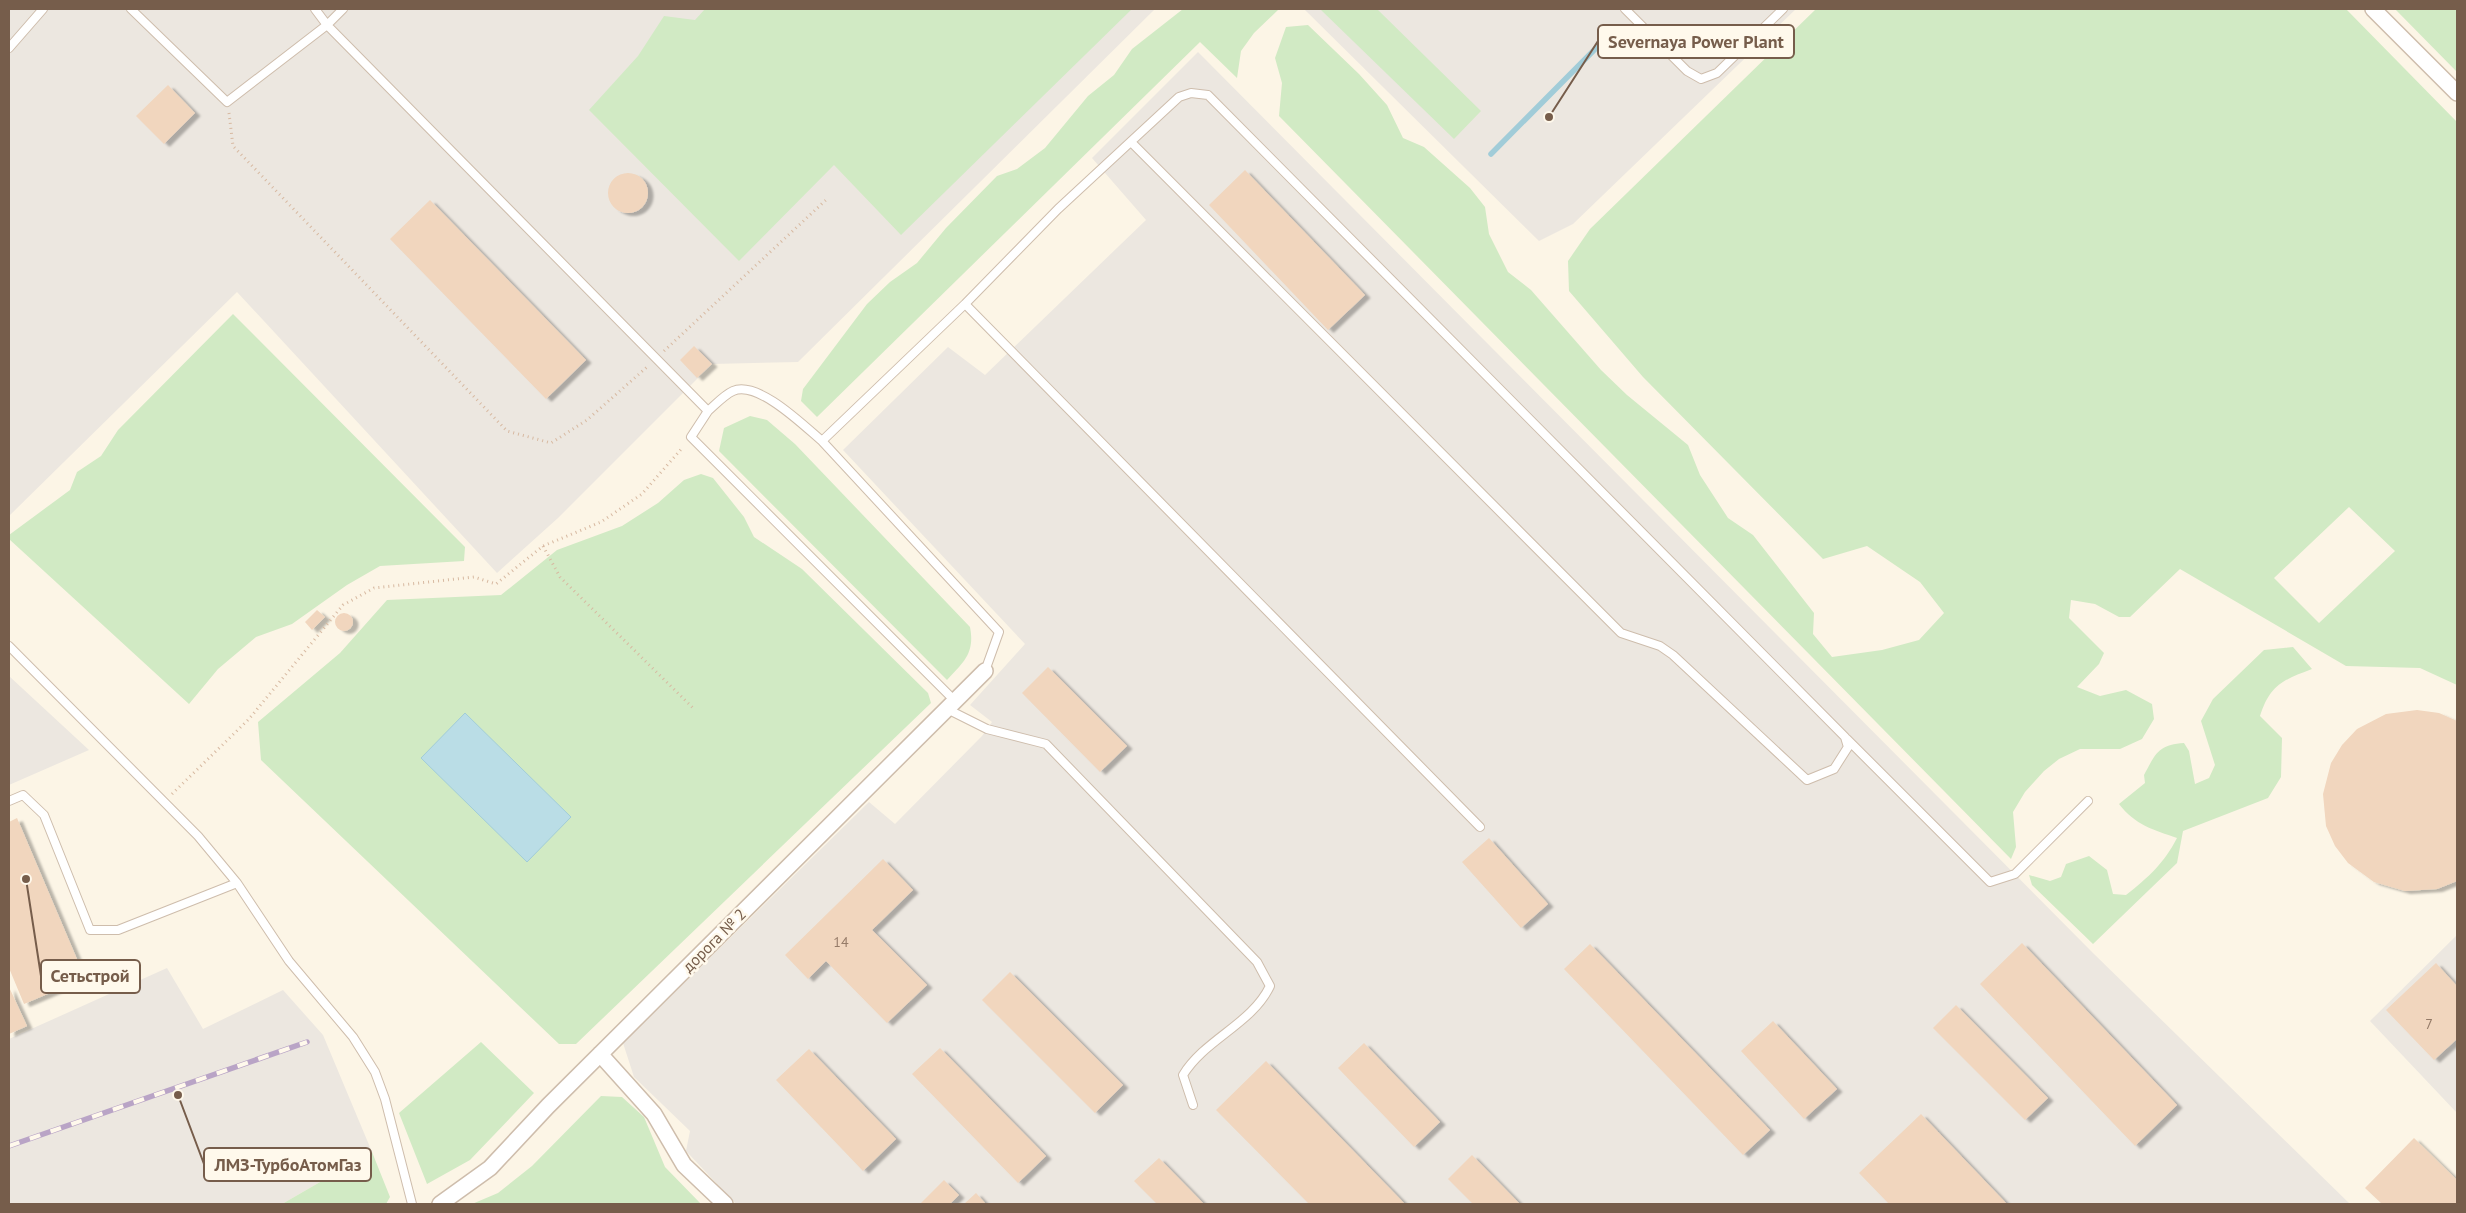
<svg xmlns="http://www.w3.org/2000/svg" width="2466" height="1213" viewBox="0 0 2466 1213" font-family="'PT Sans',sans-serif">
<defs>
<filter id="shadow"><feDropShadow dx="5.5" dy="3" stdDeviation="1" flood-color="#0004"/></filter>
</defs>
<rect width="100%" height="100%" fill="#fcf5e6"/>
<path fill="#ece7e0" d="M9,9H1155L798,362L712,364L558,518L497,573L237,292L9,516Z
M1304,9H1796L1573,224L1539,241Z
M1198,52L2093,953L2350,1204H736L686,1151L690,1131L634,1077L623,1043L869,802L895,824L982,736L992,722L970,705L1025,644L843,450L948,347L985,375L1146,220L1092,158Z
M9,676L89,750L9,785Z
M2457,935V1113L2370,1021Z
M167,968L203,1029L283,990L323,1035L372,1152L282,1204H9V1039Z"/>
<path fill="#d1eac4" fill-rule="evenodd" d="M705,9H1132L901,235L834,165L739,261L589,110L638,56L664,16L695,20Z
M1183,9H1279L1254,33L1241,51L1237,78L1200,42L817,417L801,401L803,389L867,304L890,282L917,263L946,228L997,176L1017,169L1045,148L1088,96L1114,75L1132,49Z
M1320,9H1377L1481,111L1454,139Z
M1816,9H2346L2457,122V685L2420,668L2346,666L2180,569L2130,617H2119L2095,604L2071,600L2069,618L2104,653L2099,664L2077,687L2100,696L2126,690L2152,704L2154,719L2142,739L2120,749H2080L2059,759L2044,771L2025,792L2013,812L2016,847L2011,859L1279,116L1282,83L1275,58L1286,27L1308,25L1359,74L1387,105L1403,138L1424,147L1470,188L1485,207L1489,234L1508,272L1531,290L1601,370L1627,395L1688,445L1700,475L1728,518L1753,535L1814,613L1813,634L1832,657L1882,650L1919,640L1944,613L1920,582L1867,546L1823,559L1643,377L1569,291L1568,261L1590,229ZM2349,507L2395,551L2319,623L2274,578Z
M2395,9H2457V72Z
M233,314L465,547L464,561L380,566L347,585L292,624L256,637L218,669L189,704L9,539V535L70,490L77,472L101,456L118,430Z
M750,416L767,420L795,444L970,627C975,653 964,662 947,680L719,451L724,428Z
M701,474L713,478L744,517L754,537L802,569L928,693L931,703L576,1044H559L261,760L258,722L340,653L387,600L501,595L557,550L622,526L658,503L684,480Z
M2293,647L2312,669C2283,680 2270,685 2260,716L2282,738L2281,777L2268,798L2183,831L2177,863L2093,944L2032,885L2029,875L2050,881L2061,877L2066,864L2089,856L2107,870L2113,894L2126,895C2149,877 2164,863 2177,838C2154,830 2135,825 2119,804L2145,783L2144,775C2156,753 2158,745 2184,743L2189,751L2195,784L2209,778L2215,765L2201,721L2213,699L2264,650Z
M481,1042L534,1093L470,1160L427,1184L399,1113Z
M601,1096L622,1097L644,1117L665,1167L701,1204H472L498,1193L532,1166Z
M372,1152L390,1197L386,1204H282Z"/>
<path fill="#badde6" stroke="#a1ccd8" d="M465,713L571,817L527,862L421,758Z"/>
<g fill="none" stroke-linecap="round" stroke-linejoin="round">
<path stroke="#a1ccd8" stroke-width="5.5" d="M1491,154L1613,31"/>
</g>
<path fill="#f1d6be" filter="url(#shadow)" d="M168,85L195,113L164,144L136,116Z
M1245,170L1365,295L1328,330L1209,205Z
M608 193a20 20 0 1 1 40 0a20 20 0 1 1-40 0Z
M430,200L586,360L546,399L390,239Z
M694,346L712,364L697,378L680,360Z
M317,610L325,617L312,630L305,622Z
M335 622a9 9 0 1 1 18 0a9 9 0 1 1-18 0Z
M1048,667L1127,746L1100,772L1022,693Z
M2417,710L2439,713L2457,721V881L2437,889L2405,891L2374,882L2348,863L2335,846L2326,826L2323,794L2331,763L2342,745L2357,729L2386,714Z
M17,818L85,978L24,1004L9,968V822Z
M1489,838L1548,904L1521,928L1462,862Z
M883,859L913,890L872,930L927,985L887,1023L826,961L808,979L785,955Z
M2022,943L2177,1105L2135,1146L1980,984Z
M1590,944L1770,1130L1743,1155L1564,969Z
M2436,963L2457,986V1039L2434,1060L2386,1010Z
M1010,972L1123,1085L1095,1113L982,1000Z
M9,987L27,1026L9,1034Z
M1956,1005L2048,1098L2025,1120L1933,1028Z
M1773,1021L1837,1089L1804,1119L1741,1051Z
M1364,1043L1440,1122L1414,1147L1338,1068Z
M940,1048L1046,1156L1018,1183L912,1074Z
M809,1049L896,1139L863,1171L776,1080Z
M1266,1061L1405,1204H1309L1216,1110Z
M1921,1114L2007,1204H1889L1859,1173Z
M2414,1138L2457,1180V1204H2382L2365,1188Z
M1472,1155L1520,1204H1473L1448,1179Z
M1159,1158L1204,1204H1157L1134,1181Z
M944,1180L959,1195L950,1204H920Z
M976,1193L986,1204H964Z"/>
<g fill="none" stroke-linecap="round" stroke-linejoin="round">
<g stroke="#cebdac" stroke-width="10">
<path id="service" d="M131,9L227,102L327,25L343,9
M315,9L327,25L708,411C715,405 724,395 733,391C758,380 804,426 822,441
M1625,9L1687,71L1701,79L1717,73L1783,9
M9,48L43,9
M965,304L1480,827
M708,411L691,437L955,701
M9,646L198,836L237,883L289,961L353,1037L375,1072L385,1099L412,1204
M985,671L999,632L822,441L965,304L1058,209L1179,97L1191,93L1208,95L1845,737L1848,747L1834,769L1807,780L1673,655L1660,646L1621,633L1131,142
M947,709L987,729L1046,744L1257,962L1270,986C1252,1024 1205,1039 1183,1075L1193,1105
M1847,739L1990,882L2015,874L2088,801
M9,801L23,795L44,815L90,930H118L237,883"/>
</g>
<g stroke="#cebdac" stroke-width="18">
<path id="minor" d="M2373,9L2457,93
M600,1054L654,1114L684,1165L725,1204
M440,1204L490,1168L548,1106L985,671"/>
</g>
<path stroke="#d7b9a1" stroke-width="3" stroke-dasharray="1 4" stroke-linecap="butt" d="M229,113L233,146L507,431L551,443L587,420L647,367
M664,351L827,199
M543,546L560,577L693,708
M172,794L249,719L343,605L374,588L474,577L496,584L543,546L601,522L642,494L683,447"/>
<use href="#service" stroke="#fff" stroke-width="8"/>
<use href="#minor" stroke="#fff" stroke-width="15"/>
<g stroke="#b9a4c6" stroke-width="5.5">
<path id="rail" d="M9,1146L307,1042"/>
</g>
<use href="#rail" stroke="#fff9ec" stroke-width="4" stroke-dasharray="11" stroke-linecap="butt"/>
</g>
<g text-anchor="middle" stroke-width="5" stroke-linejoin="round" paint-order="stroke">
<g font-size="14" fill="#957b68">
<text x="841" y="947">14</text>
<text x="2429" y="1029">7</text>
</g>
<g font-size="16" fill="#765d4b" stroke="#fff9ec">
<text transform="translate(714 940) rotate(-45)" y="6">дорога № 2</text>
</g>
</g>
<path fill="none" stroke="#765d4b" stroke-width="2" d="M1549 117L1598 41M26 879L41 976M178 1095L204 1164"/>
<g fill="#765d4b" stroke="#fff9ec" stroke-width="2">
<circle cx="1549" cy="117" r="5"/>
<circle cx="26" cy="879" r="5"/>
<circle cx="178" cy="1095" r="5"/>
</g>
<g fill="#fff9ec" stroke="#765d4b" stroke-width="2">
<rect x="1598" y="25" width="196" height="33" rx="5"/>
<rect x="41" y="960" width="99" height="33" rx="5"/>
<rect x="204" y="1148" width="167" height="33" rx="5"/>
</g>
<g font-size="18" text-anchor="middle" font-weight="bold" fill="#765d4b">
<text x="1696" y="48">Severnaya Power Plant</text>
<text x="90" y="982">Сетьстрой</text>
<text x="288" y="1171">ЛМЗ-ТурбоАтомГаз</text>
</g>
<rect width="2466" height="1213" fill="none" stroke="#765d4b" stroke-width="20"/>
</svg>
